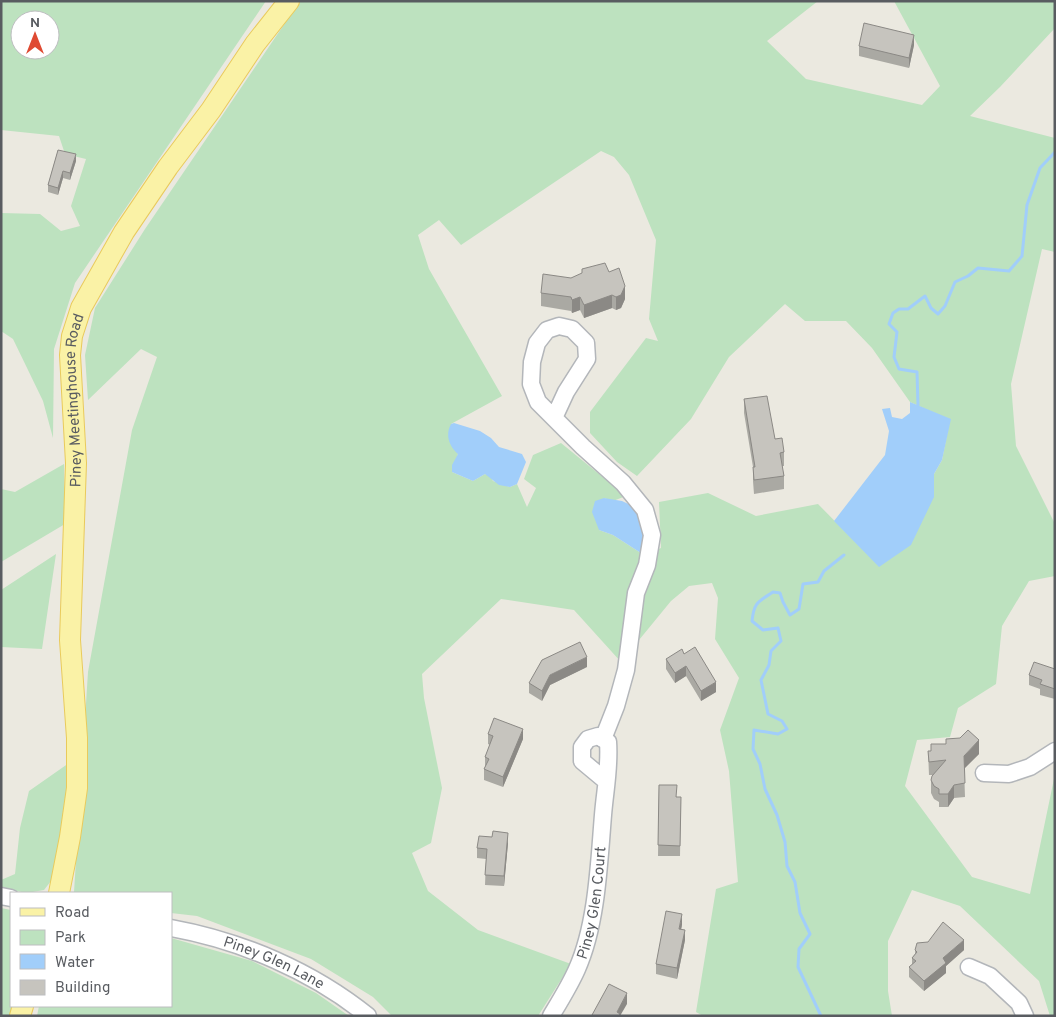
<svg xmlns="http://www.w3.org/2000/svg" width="1056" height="1017" viewBox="0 0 1056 1017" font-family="Overpass,sans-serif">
<rect width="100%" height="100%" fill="#ebe9e0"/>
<path fill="#bde2bf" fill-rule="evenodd" d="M1,1H266L75,283L54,349L53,438L43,401L13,339L1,331V213L40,214L61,231L80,226L71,206L86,159L65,154L59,136L1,130ZM20,20H50V50H20Z
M300,1H818L767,41L806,79L922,105L940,86L894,1H1055V28L1000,87L970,116L1055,138V252L1042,249L1011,384L1016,446L1055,524V576L1029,581L1002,626L996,684L958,708L950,737L917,740L905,786L972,877L1030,894L1055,774V1016H1050L1039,981L960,906L912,890L888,941V991L892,1016H703L696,1012L716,889L738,882L729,771L720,730L739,678L715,639L718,598L712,583L689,586L671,601L621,662L574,610L501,599L422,674L424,698L442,788L431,843L412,853L428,891L478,930L571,964L538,1016H392L373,997L311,959L197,916L171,913V893H79L74,892L88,672L132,430L157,357L141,349L88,400L85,355L95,308L145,229ZM601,151L614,157L629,175L656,240L649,319L658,341L646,338L590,412V433L617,462L637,476L691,419L729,357L785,304L805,321H846L872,348L910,402L950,420L942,460L934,474V493L879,566L818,504L756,516L708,493L659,502L661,548L644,555L613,535L599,530L604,498L613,501L626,496L561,443L533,455L524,479L536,488L527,507L517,484L510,487L493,481L490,476L485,474L473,481L452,472L458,454L451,424L502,396L429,269L418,235L439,220L461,245Z
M64,464L65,524L1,562V489L15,492Z
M56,554L42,649L1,647V590Z
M69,763L67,809L51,881L44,890L27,893L1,888V880L15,874L20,828L29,791Z
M1,908L11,910V1006H18L15,1016H1Z
M171,938L252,961L316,993L349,1016H37L39,1006H171Z"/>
<path fill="#a1cefa" d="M910,402L951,419L942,460L934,474V497L911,545L879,567L834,521L885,455L889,431L882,409L890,408L892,417L902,419L910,413Z
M454,423L480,431L491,438L499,447L522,454L526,462L517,484L510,487L499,485L485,474L473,481L452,472V465L458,454C449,446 445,435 451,424Z
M604,498L622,501L639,509L645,525L644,555L613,535L599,530L592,512L595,501Z"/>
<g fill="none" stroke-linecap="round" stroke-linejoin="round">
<path stroke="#a1cefa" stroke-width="3" d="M918,405L917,372L899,369L894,357L897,332L889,324L893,313L899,309H908L925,296L931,308L938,314L945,306L955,282L968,276L978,268L1009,271L1022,256L1027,205L1040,168L1055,152
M821,1016L798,967L799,949L810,934L800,913L795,882L787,866L785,842L777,815L765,789L760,764L753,749L754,730L778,734L787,729L782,721L768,714L761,680L769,665L771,651L781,641L778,628L763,630L752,621C754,602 758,602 773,592L780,593L783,602L790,615L799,609L803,584L818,582L824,571L844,555"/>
<g stroke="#b3b6ba" stroke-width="19">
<g id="minor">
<path d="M554,418L566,392L587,359L586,343L572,329L559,326L547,330L537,343L532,362L531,384L538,402L583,447L623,483L645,510L652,535L647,565L636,593L626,670L616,706L603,739"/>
<path d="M984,773L1009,774L1030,767L1055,751"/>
<path d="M1,896L11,898"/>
<path id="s1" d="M171,928C242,941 312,971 368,1016"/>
<path d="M969,967L990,976L1019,1003L1025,1016"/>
<path id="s2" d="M551,1016C560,1001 570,985 577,969C597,924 599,863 603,815C605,790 610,767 608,742L598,736L588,739L582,747V761L606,781"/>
</g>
</g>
<g stroke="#e9ca5b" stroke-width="22">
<g id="major">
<path id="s3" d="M59,893L70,837L77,788V738L70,640L76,463L70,355L72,336L81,308L124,232L168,167L211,110L255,44L289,1"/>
<path d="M20,1016L23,1006"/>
</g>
</g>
<use href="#minor" stroke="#fff" stroke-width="16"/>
<use href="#major" stroke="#faf2a6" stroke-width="20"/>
</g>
<path fill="#aaa9a3" d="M914,45L909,68L859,56V46Z
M58,150L76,161L70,180L63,178L58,195L48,192V185Z
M609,272L625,299L621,308L616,310L612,308L584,318L580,310L572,313L571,311L541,306V293L571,278Z
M744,399L775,439L784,452V466H782L784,476V489L754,494L753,481V467L744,413Z
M684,654L716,692L701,701L686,676L675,683L666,669V659Z
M587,667L550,685L542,701L529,693V683Z
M1055,669V699L1040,695V689L1029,685V675Z
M488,734L523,739L503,787L484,780V769L485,767V757L490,745L488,744Z
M928,751L979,754L964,768L965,797L954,798L948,807H939V802L934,799L931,793V780L933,775H929Z
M659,785L677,797H681L680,856H658Z
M508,843L504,886L485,885L486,859L477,858V848Z
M682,925L681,929L685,940L677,979L656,974V964Z
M915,950H964L946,966V973L924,991L909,977V967L912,965V958L915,954Z"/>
<path fill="#8b8985" d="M914,35V45L909,68V58Z
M76,154V161L70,180V173Z
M63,171V178L58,195V188Z
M625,286V299L621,308L616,310V297Z
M612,295V308L584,318V305Z
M580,297V310L572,313V300Z
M587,657V667L550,685L542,701V691L550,675Z
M686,666V676L675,683V673Z
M716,682V692L701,701V691Z
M523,729V739L503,787V777Z
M979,740V754L964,769V756Z
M954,785V798L948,807V794Z
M508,833V843L504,886V876Z
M682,914V925L679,939V929Z
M685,930V940L677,979V968Z
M964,940V950L946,966V973L924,991V981L943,958Z
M627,993V1004L620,1016H617V1012Z"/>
<path fill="#c6c4be" stroke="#8b8985" d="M864,23L914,35L909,58L859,46Z
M58,150L76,154L70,173L63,171L58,188L48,185Z
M605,263L609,272L619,268L625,286L621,295L616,297L612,295L584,305L580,297L572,300L571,297L541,293L543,274L571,278L582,273V269Z
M767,396L775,439L782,438L784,452L780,453L784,476L754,480L753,467H755L744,399Z
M580,642L587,657L550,675L542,691L529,683L542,660Z
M695,647L716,682L701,691L686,666L675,673L666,659L682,649L684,654Z
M1034,662L1055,669V689L1040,684L1042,680L1029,675Z
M494,718L523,729L503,777L484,769L489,759L485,757L493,736L488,734Z
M968,730L979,740L964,756L965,783L954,785L948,794H939V789L934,786L931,780L932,776L946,760L929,762L928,751H931V744H946V739L960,738Z
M659,785H677L676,797H681L680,846L658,845Z
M493,831L508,833L504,876L485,875L487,849L477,848L479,836L492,837Z
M666,911L682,914L679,929L685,930L677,968L656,964Z
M943,922L964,940L943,958L946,963L924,981L909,967L916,961L912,958L917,952L915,950L917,943L928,942Z
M609,984L627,993L617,1012L620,1014L619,1016H594L592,1015Z"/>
<g text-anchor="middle" stroke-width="4" stroke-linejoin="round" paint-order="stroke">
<g font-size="15" fill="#595c61" stroke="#fff">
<text dy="5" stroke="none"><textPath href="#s3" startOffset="495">Piney Meetinghouse Road</textPath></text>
<text dy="5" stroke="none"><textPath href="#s2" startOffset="122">Piney Glen Court</textPath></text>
<text dy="5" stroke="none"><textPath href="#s1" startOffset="109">Piney Glen Lane</textPath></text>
</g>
</g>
<rect width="1056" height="1017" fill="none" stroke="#595c61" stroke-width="5"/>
<rect x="10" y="892" width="162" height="115" fill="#ffffff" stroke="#bdbec0"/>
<rect x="20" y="908" width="25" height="8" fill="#faf2a6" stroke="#bdbec0"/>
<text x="55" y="917" font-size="15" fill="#595c61">Road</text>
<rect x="20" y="930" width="25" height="15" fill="#bde2bf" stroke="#bdbec0"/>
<text x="55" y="942" font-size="15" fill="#595c61">Park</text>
<rect x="20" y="954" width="25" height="15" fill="#a1cefa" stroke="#bdbec0"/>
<text x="55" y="967" font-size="15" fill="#595c61">Water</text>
<rect x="20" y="980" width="25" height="15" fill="#c6c4be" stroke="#bdbec0"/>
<text x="55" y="992" font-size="15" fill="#595c61">Building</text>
<g transform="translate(35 35)"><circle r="24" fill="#ffffff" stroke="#bdbec0"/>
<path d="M0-4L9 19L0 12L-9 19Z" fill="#df4a32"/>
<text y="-8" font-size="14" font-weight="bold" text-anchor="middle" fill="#595c61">N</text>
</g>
</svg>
